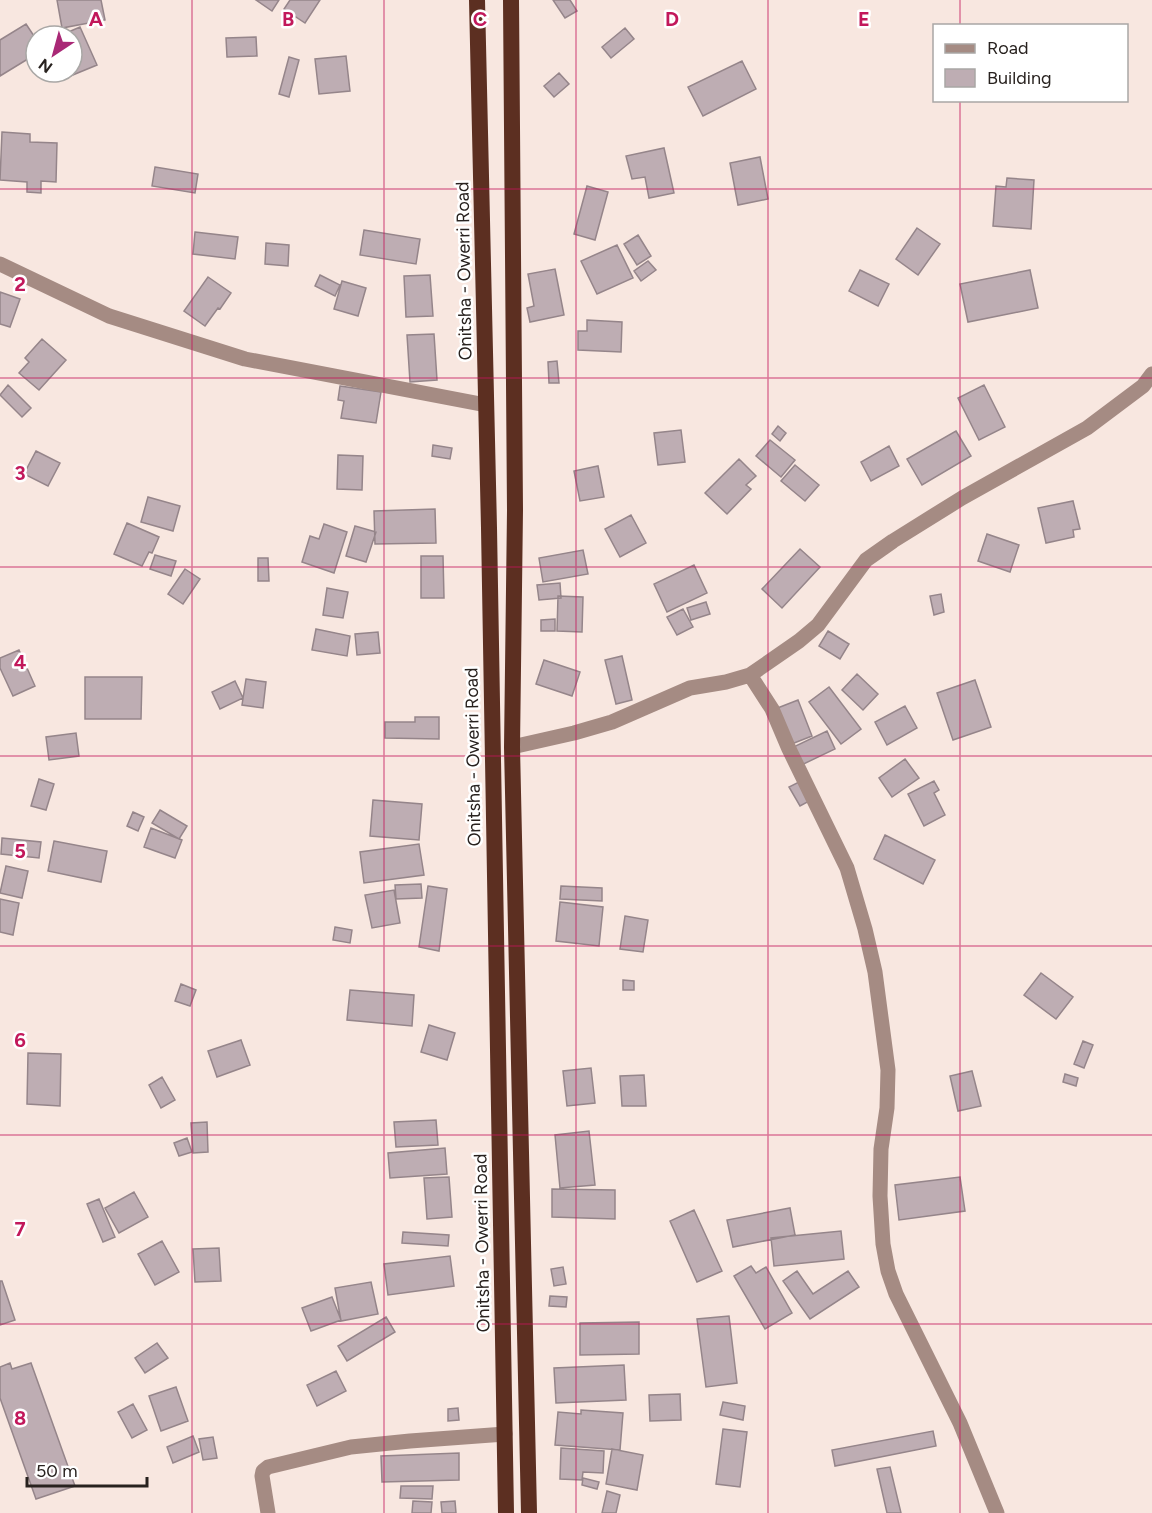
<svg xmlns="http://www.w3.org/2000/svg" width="1152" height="1513" viewBox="0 0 1152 1513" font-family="Figtree,sans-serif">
<rect width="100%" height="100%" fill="#f8e7e0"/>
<path fill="#beadb3" stroke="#95858a" stroke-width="1.5" d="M57,0H101L105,20L62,28Z
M256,0H279L272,11Z
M290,0H320L305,23L284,9Z
M553,0H570L577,11L565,18Z
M26,24L36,39V54L0,76V40Z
M80,27L97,65L68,77L66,72H72V36H59Z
M625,28L634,39L611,58L602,47Z
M256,37L257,56L227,57L226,38Z
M346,56L350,91L319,94L315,59Z
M289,57L299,60L289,97L279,94Z
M742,61L756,89L703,116L688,87Z
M559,73L569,84L554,97L544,86Z
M2,132L30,134V142L57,143L56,182L41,181V193L27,192V182L0,180Z
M664,148L674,193L649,198L645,177L632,179L626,156Z
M760,157L768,199L738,205L730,163Z
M155,167L198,174L195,193L152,186Z
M1007,178L1034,180L1031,229L993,226L996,186L1006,187Z
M587,186L608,192L595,240L574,234Z
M917,228L940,244L918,275L896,259Z
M364,230L420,239L416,264L360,255Z
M195,232L238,237L235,259L193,254Z
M638,235L651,256L637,265L624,244Z
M266,243L289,245L288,266L265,264Z
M617,245L633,278L597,294L581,261Z
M648,261L656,270L641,281L634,271Z
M555,269L564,315L530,322L527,308L534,306L528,274Z
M860,270L889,284L878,306L849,291Z
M1030,270L1038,308L968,322L960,284Z
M320,275L340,285L335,296L315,286Z
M430,275L433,316L406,317L404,276Z
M208,277L231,293L220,309L218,308L205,326L184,311Z
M342,281L366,288L358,316L334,309Z
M0,292L20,299L10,327L0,324Z
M587,320L622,322L621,352L578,350V331H587Z
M434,334L437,380L410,382L407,335Z
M42,339L66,360L39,390L19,373L29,362L25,358Z
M557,361L559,383H549L548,362Z
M8,385L31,408L22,417L0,395Z
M984,385L1005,427L979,440L958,398Z
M340,386L381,392L376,423L341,418L344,401L338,400Z
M778,426L786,433L780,441L772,434Z
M681,430L685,462L658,465L654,433Z
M956,431L971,456L922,485L907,459Z
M770,440L795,460L781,477L756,456Z
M433,445L452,448L450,459L432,456Z
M889,446L899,466L871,481L861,462Z
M36,451L60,463L48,486L24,474Z
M338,455L363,456L362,490L337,489Z
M739,459L756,476L746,485L751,489L727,514L705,493Z
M795,465L819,485L805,501L781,481Z
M598,466L604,497L580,501L574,471Z
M148,497L180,506L173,531L141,522Z
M1073,501L1080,529L1073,530L1074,537L1046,543L1038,508Z
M435,509L436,543L375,544L374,511Z
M631,515L646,543L620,557L605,529Z
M127,523L159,537L152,553L149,552L142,566L114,554Z
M324,524L347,532L334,573L302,562L310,536L319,539Z
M355,526L376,532L366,562L346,556Z
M987,534L1019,545L1010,572L978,561Z
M800,549L820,567L782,608L762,589Z
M583,550L588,574L543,582L539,558Z
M155,555L176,561L171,576L150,569Z
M421,556H443L444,598H421Z
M258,558H268L269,581H258Z
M694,565L707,593L667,612L654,584Z
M185,569L200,579L183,604L168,594Z
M560,583L561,598L539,600L537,585Z
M327,588L348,592L343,618L323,615Z
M941,594L944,612L934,615L930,596Z
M558,596L583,597L582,632L557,631Z
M706,602L710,614L691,620L687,608Z
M683,609L693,627L677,635L667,617Z
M555,619V631H541V620Z
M316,629L350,636L347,656L312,650Z
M828,631L849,644L840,659L819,646Z
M378,632L380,653L357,655L355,634Z
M19,650L35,686L13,696L0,668V658Z
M622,656L632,700L616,704L605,660Z
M544,660L580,672L572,696L536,684Z
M857,674L878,694L863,710L842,690Z
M85,677H142L141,719H85Z
M246,679L266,682L263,708L242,705Z
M975,680L991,727L953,740L937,693Z
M235,681L243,698L220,709L212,692Z
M829,687L861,729L841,744L809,702Z
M798,700L812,736L789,745L775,709Z
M905,706L917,728L887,745L875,722Z
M415,717H439V739L385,738V722H415Z
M827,731L835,749L793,769L785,751Z
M76,733L79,756L49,760L46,737Z
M905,759L919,778L892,797L879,778Z
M39,779L54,784L46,810L31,806Z
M803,780L813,799L800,806L789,787Z
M934,781L939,790L934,793L945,815L924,826L908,794Z
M373,800L422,804L419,840L370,836Z
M160,810L187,826L179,839L152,823Z
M133,812L144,817L138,831L127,826Z
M151,828L182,840L175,858L144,847Z
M885,835L935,860L923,884L874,859Z
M2,838L41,842L39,858L1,854Z
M54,841L107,851L101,882L48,871Z
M419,844L424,875L364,883L360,852Z
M6,866L28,871L22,898L0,893Z
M421,884L422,898L396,899L395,885Z
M428,886L447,889L439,951L419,947Z
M561,886L602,888V901L560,899Z
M394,890L400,923L372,928L365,895Z
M0,899L19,903L13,935L0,932Z
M560,902L603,907L599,946L556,941Z
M625,916L648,920L643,952L620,949Z
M335,927L352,930L350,943L333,940Z
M1041,973L1073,997L1056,1019L1024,995Z
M623,980L634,981V990H623Z
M181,984L196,990L190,1006L175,1001Z
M350,990L414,995L412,1026L347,1020Z
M429,1025L455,1033L447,1060L421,1052Z
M241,1040L250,1065L217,1077L208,1051Z
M1083,1041L1093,1045L1084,1068L1074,1064Z
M28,1053L61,1054L60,1106L27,1104Z
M591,1068L595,1103L567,1106L563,1071Z
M972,1071L981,1106L958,1111L950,1076Z
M1065,1074L1078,1078L1076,1086L1063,1082Z
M644,1075L646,1106H622L620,1076Z
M162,1077L175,1100L161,1108L149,1085Z
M436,1120L438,1145L396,1147L394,1122Z
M207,1122L208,1152L193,1153L191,1123Z
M589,1131L595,1185L560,1188L555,1135Z
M187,1138L192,1152L179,1156L174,1143Z
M445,1148L447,1174L390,1178L388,1153Z
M449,1177L452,1217L427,1219L424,1178Z
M960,1177L965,1211L899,1220L895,1185Z
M552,1189L615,1190V1219L552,1217Z
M134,1192L148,1217L119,1233L105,1208Z
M99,1199L115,1237L103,1242L87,1204Z
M790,1208L795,1235L733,1247L727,1220Z
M694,1210L722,1271L697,1282L670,1221Z
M841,1231L844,1259L774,1266L771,1238Z
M403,1232L449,1235L448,1246L402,1243Z
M162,1241L179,1272L155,1285L138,1254Z
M219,1248L221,1281L195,1282L193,1249Z
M450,1256L454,1286L388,1295L384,1264Z
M751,1266L756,1273L766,1267L792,1313L765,1329L734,1276Z
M563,1267L566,1284L554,1286L551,1269Z
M797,1271L813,1294L848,1271L859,1287L810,1319L783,1281Z
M0,1281H2L15,1320L0,1325Z
M371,1282L378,1314L341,1321L335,1288Z
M550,1296L567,1297L566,1307L549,1306Z
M332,1297L341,1320L311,1331L302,1308Z
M729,1316L737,1383L706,1387L697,1319Z
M386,1317L395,1332L347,1361L338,1346Z
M639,1322V1354L580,1355V1323Z
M157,1343L168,1358L145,1373L135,1358Z
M10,1363L12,1369L31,1363L75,1486L36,1499L0,1398V1367Z
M624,1365L626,1400L556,1403L554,1368Z
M336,1371L346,1391L317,1406L307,1385Z
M176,1387L188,1421L161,1431L149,1396Z
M680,1394L681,1420L650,1421L649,1395Z
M723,1402L745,1406L743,1420L720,1415Z
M133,1404L147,1430L132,1438L118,1412Z
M458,1408L459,1420L448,1421V1409Z
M581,1410L623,1413L620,1450L555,1445L558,1412L581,1414Z
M723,1429L747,1432L740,1487L716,1484Z
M933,1431L936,1446L835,1466L832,1450Z
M193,1436L199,1452L173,1463L167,1447Z
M213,1437L217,1458L203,1460L199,1439Z
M561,1448L604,1451L603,1473L583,1472L582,1480L560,1479Z
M612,1449L643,1455L637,1490L606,1484Z
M459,1453V1480L382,1482L381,1456Z
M890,1467L901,1513H887L877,1469Z
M583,1478L599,1482L597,1489L582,1485Z
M401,1486H433L432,1499L400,1498Z
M607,1491L620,1495L616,1513H602Z
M413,1501L432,1502L431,1513H412Z
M455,1501L456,1513H442L441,1502Z"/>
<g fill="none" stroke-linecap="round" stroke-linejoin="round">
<path stroke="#a58b83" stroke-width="15" d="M0,264L109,316L245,359L486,405
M750,675L772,709L789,749L847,868L865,929L875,972L888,1070L887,1108L881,1149L880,1196L883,1244L888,1271L896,1294L960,1423L997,1513
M512,747L574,733L612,722L690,688L726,682L750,675L799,641L818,625L866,560L893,541L962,498L1087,428L1143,386L1152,374
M268,1513L262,1476L263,1471L268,1467L351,1447L410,1441L505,1434"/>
<path stroke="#5c2f21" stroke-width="16" d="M477,0L489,528L506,1513
M511,0L515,510L512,747L529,1513"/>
</g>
<path fill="none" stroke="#c2185b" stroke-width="1.5" stroke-opacity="0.55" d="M192,0V1513M384,0V1513M576,0V1513M768,0V1513M960,0V26M960,100V1513M0,189H1152M0,378H1152M0,567H1152M0,756H1152M0,946H1152M0,1135H1152M0,1324H1152"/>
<g text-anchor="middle" stroke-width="5" stroke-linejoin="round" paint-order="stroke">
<g font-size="18" fill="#28221f" stroke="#fff">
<text transform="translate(464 271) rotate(-91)" y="6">Onitsha - Owerri Road</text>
<text transform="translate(473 757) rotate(-91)" y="6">Onitsha - Owerri Road</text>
<text transform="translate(482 1243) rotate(-91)" y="6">Onitsha - Owerri Road</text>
</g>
</g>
<g font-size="20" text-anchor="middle" font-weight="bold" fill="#c2185b" stroke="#fff" stroke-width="5" stroke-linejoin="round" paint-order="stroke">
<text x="96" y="26">A</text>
<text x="288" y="26">B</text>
<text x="480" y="26">C</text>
<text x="672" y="26">D</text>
<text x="864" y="26">E</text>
<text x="20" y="291">2</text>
<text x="20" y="480">3</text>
<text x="20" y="669">4</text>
<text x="20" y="858">5</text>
<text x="20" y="1047">6</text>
<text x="20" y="1236">7</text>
<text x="20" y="1425">8</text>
</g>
<rect x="933" y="24" width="195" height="78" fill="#ffffff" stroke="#a9a7a5" stroke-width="1.5"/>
<rect x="945" y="44" width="30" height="9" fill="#a58b83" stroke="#a9a7a5" stroke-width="1.5"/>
<text x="987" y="54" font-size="18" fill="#28221f">Road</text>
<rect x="945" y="69" width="30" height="18" fill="#beadb3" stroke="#a9a7a5" stroke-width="1.5"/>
<text x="987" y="84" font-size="18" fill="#28221f">Building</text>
<g transform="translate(54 54) rotate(216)"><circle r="28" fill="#ffffff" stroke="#a9a7a5" stroke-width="1.5"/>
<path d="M0-4.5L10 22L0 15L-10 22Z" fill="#a92876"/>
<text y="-9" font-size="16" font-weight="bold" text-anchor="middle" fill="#28221f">N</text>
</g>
<path d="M27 1477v9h120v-9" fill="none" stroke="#28221f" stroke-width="3"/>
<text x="36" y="1477" font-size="18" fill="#28221f" stroke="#ffffff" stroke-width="4.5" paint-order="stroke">50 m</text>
</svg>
